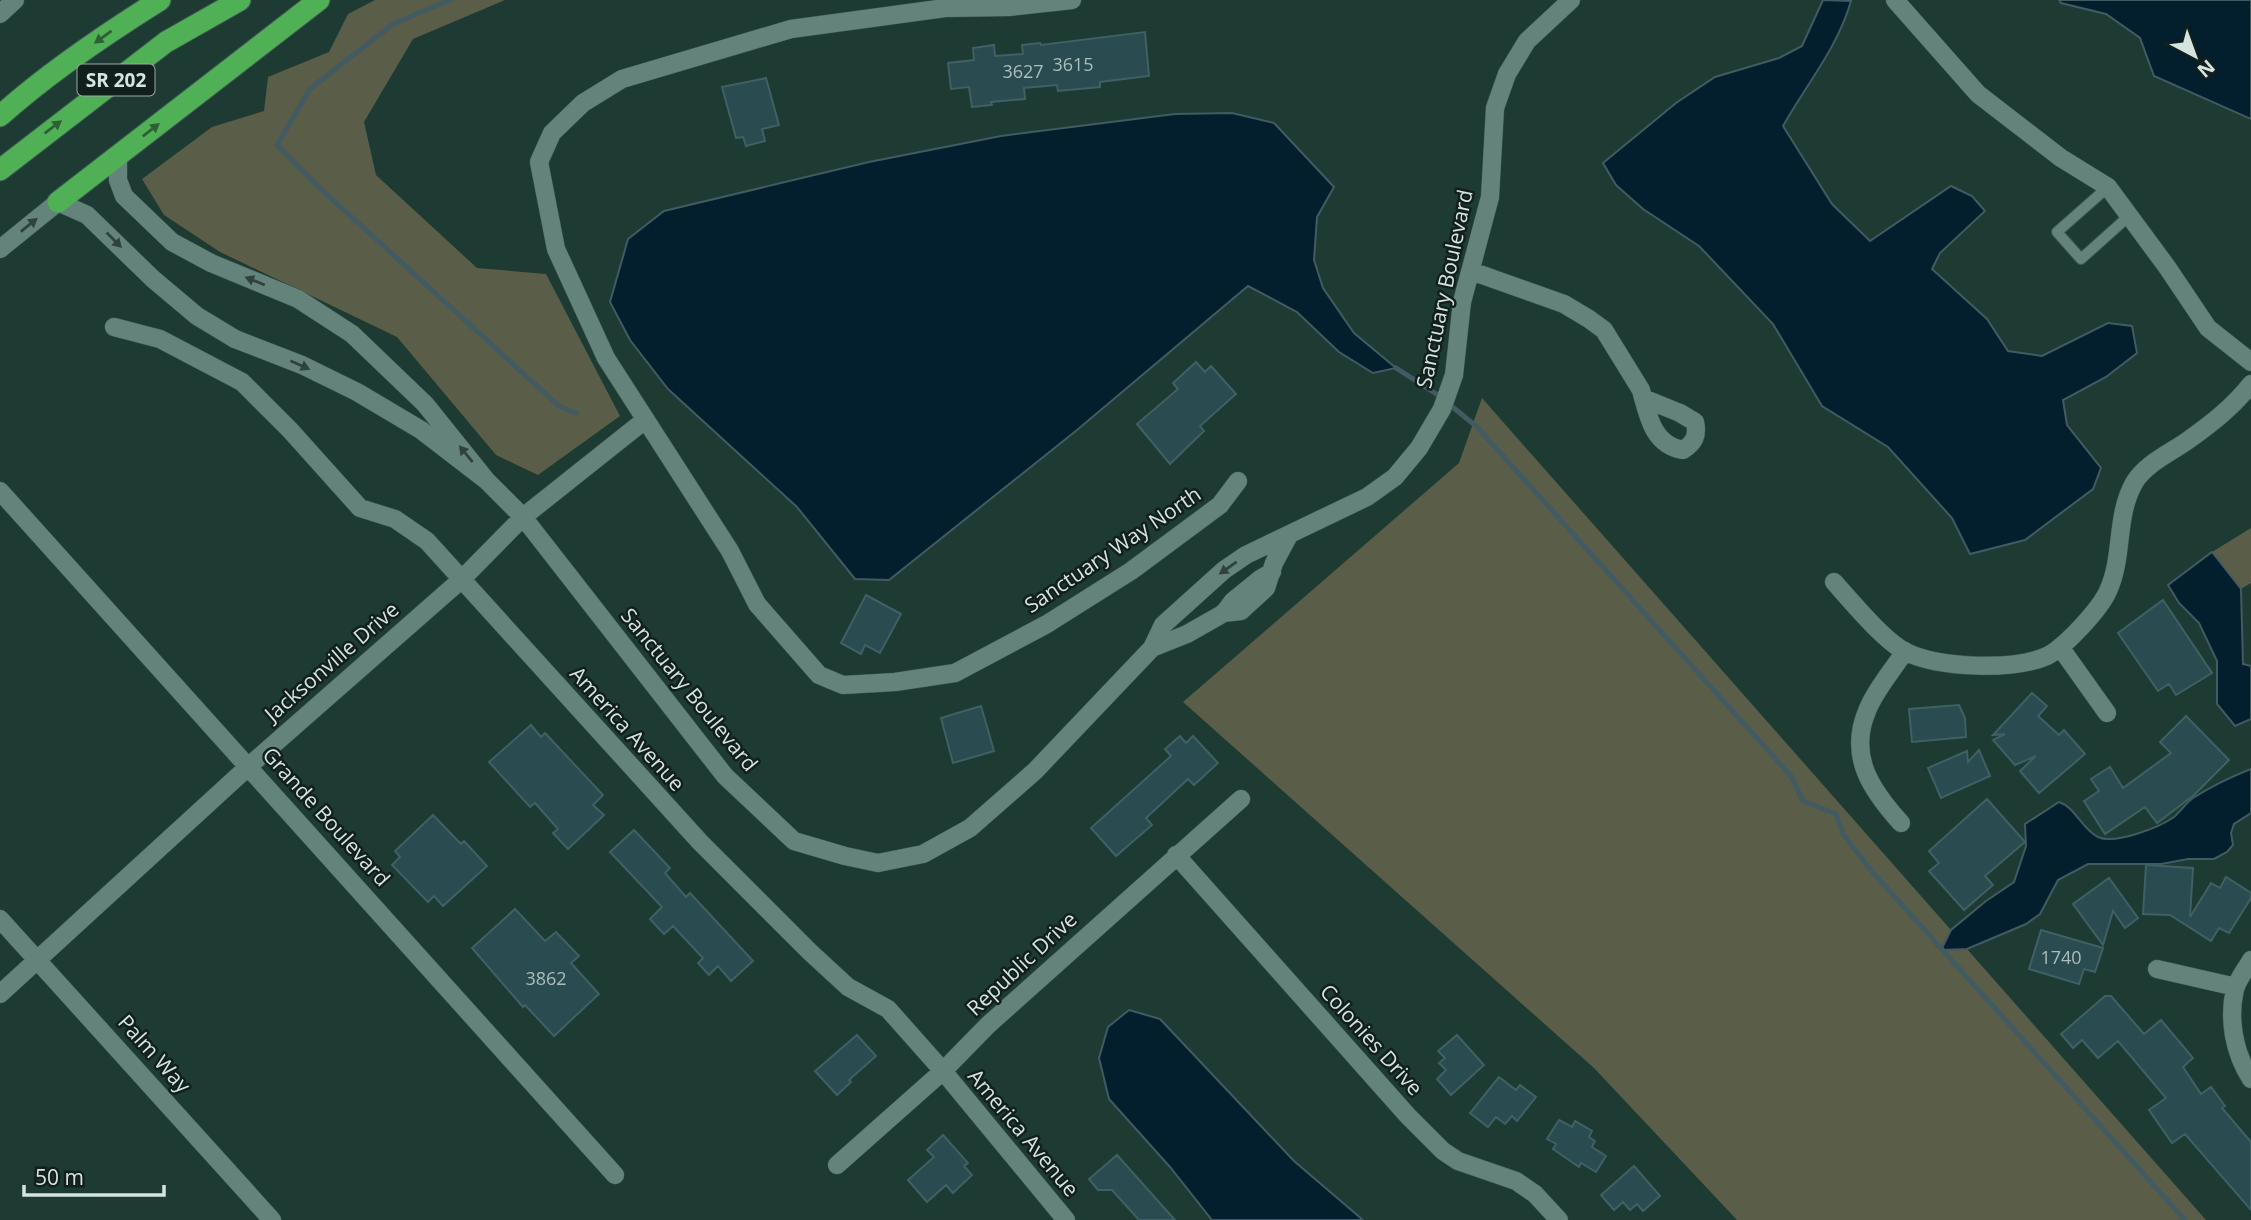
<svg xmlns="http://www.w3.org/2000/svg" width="2251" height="1220" viewBox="0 0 2251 1220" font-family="'Open Sans',sans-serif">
<rect width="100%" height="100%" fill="#1d3b33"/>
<path fill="#5a5d47" d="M375,0H505L413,39L364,122L376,175L477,268L546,274L620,416L538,475L496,455L397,337L220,252L164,215L142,179L212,127L264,111L268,77L329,52L348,14Z
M1482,398L1951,930L1941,950L1967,949L2206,1220H1737L1594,1068L1183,702L1459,463Z
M2251,528V583L2241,589L2212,552Z"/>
<path fill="#031e2c" stroke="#425a62" stroke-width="2" d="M1823,0L1851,1C1838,47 1806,85 1783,126L1832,204L1870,241L1951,186L1972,196L1985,211L1940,253L1932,269L1987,319L2008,351L2042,356L2108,323L2132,326L2137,353L2106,377L2063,400L2067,425L2101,468L2093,489L2025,540L1970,554L1952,518L1888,447L1822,406L1773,324L1699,246L1643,209L1616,185L1603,163L1676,103L1715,77L1779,58L1802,46Z
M2059,0H2251V119L2154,76L2140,38L2106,14L2061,3Z
M1232,113L1274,123L1334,187L1317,217L1314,260L1323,288L1354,333L1396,368L1373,373L1339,352L1297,312L1248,286L1077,430L889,580L855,579L797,507L668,389L630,340L610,302L628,239L664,211L869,162L1001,136L1175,114Z
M2212,552L2241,589L2243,664L2251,666V719L2235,726L2217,704V661L2199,623L2179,603L2168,585Z
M2251,769V813L2234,824L2231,833L2233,845L2227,852L2214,859H2188L2161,864H2088L2058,880L2040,914L2026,924L1967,949L1941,950L1951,930L1986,901L2014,882L2026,846L2025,824L2059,802C2075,807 2082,829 2098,837C2115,845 2160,827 2174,817C2181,811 2186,803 2193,798C2212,786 2231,777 2251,769Z
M1129,1010L1160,1019L1294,1161L1363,1220H1212L1170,1167L1109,1099L1099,1058L1108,1027Z"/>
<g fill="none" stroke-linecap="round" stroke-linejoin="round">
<path stroke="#425a62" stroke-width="5" d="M450,0L393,24L310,89L277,145L321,189L559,406L576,413
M1396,368L1441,397
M1449,404L1477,427L1791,776L1803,801L1836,814L1843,834L1869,868L2185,1220"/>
</g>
<path fill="#2a4b4f" stroke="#3f6064" stroke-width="2" d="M1145,32L1149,76L1100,82V87L1058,91L1057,85L1024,88L1025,99L991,102L992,105L972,107L969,87L951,89L948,63L974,60L973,48L994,45L995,56L1023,54L1022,45L1040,43L1041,45Z
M766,78L779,125L762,129L765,141L746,146L743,137L736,138L722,87Z
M1196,362L1205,372L1211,366L1236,394L1200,426L1204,431L1170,464L1137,424L1178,389L1173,383Z
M866,595L901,614L880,653L865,645L861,654L841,643Z
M2163,600L2212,673L2176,695L2169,684L2158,691L2118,633Z
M2032,693L2047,706L2038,716L2059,735L2064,730L2085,754L2039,793L2020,771L2036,756L2015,765L1993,740L2005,734L1993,735Z
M1959,705L1965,718L1966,737L1912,742L1909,709Z
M981,706L994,751L953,763L941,718Z
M2186,716L2229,760L2194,795L2157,823L2145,807L2105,834L2084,801L2099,791L2091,779L2110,767L2123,788L2171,753L2160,742Z
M531,725L541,737L545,733L603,795L593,805L604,815L568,849L553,833L558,829L535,803L530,807L489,762Z
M1180,736L1186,743L1193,736L1218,763L1194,785L1188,779L1146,818L1152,825L1116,856L1091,828L1171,756L1165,749Z
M1979,750L1990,776L1941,798L1928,768L1967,751L1968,762Z
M1987,799L2025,842L1985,876L1993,885L1964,910L1929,871L1939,863L1929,851Z
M433,815L461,844L464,841L487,866L443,906L434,896L428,902L392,865L400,857L395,851Z
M634,830L670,868L665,873L686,897L690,893L753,961L731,981L718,966L709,975L698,963L703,958L673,926L664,934L650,919L662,907L610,852Z
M2146,865L2193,868L2190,917L2211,883L2220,888L2226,877L2251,893V898L2229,933L2219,928L2211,941L2170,915L2143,914Z
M2109,878L2138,918L2125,928L2113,911L2103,945L2073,904Z
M515,909L545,941L556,932L579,956L571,963L599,994L554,1036L525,1005L523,1007L472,948Z
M2041,930L2103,948L2095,972L2084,969L2079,984L2029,969Z
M2105,996H2111L2144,1034L2161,1020L2193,1058L2183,1067L2201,1094L2211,1087L2225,1106L2222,1108L2251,1142V1210L2185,1134L2172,1143L2149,1110L2166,1098L2118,1041L2098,1058L2082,1040L2073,1048L2061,1034Z
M857,1035L876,1056L849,1080L851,1082L837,1095L815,1071Z
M1457,1035L1484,1065L1451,1095L1437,1079L1446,1070L1439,1063L1445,1058L1438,1051Z
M1499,1077L1516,1090L1520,1085L1536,1097L1517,1121L1512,1116L1505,1124L1496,1117L1488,1127L1470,1113Z
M1559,1120L1572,1127L1575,1121L1592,1131L1589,1137L1595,1141L1592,1147L1606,1156L1596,1172L1581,1163L1579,1167L1553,1149L1556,1144L1547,1139Z
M943,1135L968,1163L964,1166L972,1175L953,1193L946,1185L927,1202L908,1180L934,1157L927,1150Z
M1117,1155L1175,1220H1139L1112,1190H1098L1089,1179Z
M1634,1166L1660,1196L1643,1211L1637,1204L1630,1210L1623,1202L1614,1210L1601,1195Z"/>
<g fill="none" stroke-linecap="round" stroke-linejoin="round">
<g stroke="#3e5952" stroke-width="12">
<path id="service" d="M2108,187L2057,232L2081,259L2129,216"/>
</g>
<g stroke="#3e5952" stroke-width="19">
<path id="minor" d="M1072,0L1009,7L945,8L791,29L622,79L583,103L552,133L539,162L556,249L606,358L730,551L757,604L819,675L843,685L895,682L955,673L1047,624L1131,571L1220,505L1238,481
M1895,0L1978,94L2061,158L2108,187L2167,267L2208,328L2251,362
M58,202L87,215L153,279L197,316L235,339L302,365L357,392L421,430L486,480L425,404L352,334L298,299L211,263L172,242L124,196L118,180V156
M1471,271L1564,304L1589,319L1604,330L1641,390C1648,416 1653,445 1683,450C1694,443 1698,436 1695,422L1680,413L1643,398
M114,327L160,339L242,382L290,430L360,508L395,519L427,541L700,842L810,952L848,987L888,1009L943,1071L1066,1220
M486,480L523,517L725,776L794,841L845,856L878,863L923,854L970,828L1035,771L1152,648L1163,625L1224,570L1246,555L1367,497L1395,477L1419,448L1442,409L1454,375L1462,302L1490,197L1495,108L1507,74L1527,41L1571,0
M0,491L615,1175
M1834,582C1851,601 1884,641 1906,652C1939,668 2013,671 2047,656C2065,647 2100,609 2108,591C2124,556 2115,517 2134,483C2145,464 2170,453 2187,441C2211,424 2233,407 2251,384
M1223,613L1241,611L1266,588L1274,563L1288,537
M2060,647L2107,713
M1152,648L1187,634L1224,613L1233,601L1260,579L1272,572
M1901,823C1871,790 1848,756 1867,711C1875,690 1893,670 1905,651
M1176,855L1408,1116L1443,1151L1458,1161L1516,1181L1535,1194L1559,1220
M0,919L272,1220
M2251,960C2246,969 2238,979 2235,989C2228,1019 2234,1053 2251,1079
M2157,969L2236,987
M0,994L249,766L462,579L523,517L645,420
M837,1165L943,1071L988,1025L1241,799"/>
</g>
<g stroke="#3e5952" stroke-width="19">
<path id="tertiary" d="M0,14L15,0
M0,249L58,202"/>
</g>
<g stroke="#3e5952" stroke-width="23">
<path id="motorway" d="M0,116C49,72 104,35 160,0
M0,170L166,42L240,0
M58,202L319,0"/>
</g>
<use href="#service" stroke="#64847b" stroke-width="10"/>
<use href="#minor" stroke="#64847b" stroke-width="18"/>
<use href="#tertiary" stroke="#64847b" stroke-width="18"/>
<use href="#motorway" stroke="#50b056" stroke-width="21"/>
</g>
<defs><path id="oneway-solid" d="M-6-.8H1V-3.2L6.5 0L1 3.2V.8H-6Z" transform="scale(1.75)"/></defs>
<g fill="#2e6036">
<use href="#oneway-solid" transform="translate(103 37) rotate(144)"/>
<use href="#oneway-solid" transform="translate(53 127) rotate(-37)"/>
<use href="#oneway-solid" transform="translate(151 130) rotate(-38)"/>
</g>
<g fill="#2f423d">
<use href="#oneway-solid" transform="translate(29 225) rotate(-39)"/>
<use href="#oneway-solid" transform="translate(114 240) rotate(45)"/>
<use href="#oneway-solid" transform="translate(255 281) rotate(-158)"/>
<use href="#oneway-solid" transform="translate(300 365) rotate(24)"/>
<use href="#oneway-solid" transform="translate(466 454) rotate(-129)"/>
<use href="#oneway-solid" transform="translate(1228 568) rotate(145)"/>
</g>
<g text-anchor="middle" stroke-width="5" stroke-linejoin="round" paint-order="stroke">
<g font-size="18" fill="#aabebc">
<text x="1073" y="71">3615</text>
<text x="1023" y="78">3627</text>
<text x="2061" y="964">1740</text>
<text x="546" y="985">3862</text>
</g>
<rect fill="#121f1c" stroke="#9aaaa5" stroke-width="2" x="77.5" y="64.5" width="77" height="31" rx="5"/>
<g font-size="19" font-weight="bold" fill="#d4e5e0">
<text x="116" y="87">SR 202</text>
</g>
<g font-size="21" fill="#d4e5e0" stroke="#121f1c">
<text transform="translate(1445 289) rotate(-78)" y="7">Sanctuary Boulevard</text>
<text transform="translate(1113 550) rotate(-34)" y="7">Sanctuary Way North</text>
<text transform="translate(332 662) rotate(-41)" y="7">Jacksonville Drive</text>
<text transform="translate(689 690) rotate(51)" y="7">Sanctuary Boulevard</text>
<text transform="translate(627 729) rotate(48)" y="7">America Avenue</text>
<text transform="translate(326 817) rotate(48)" y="7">Grande Boulevard</text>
<text transform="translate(1022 964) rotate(-43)" y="7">Republic Drive</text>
<text transform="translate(1371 1040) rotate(48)" y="7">Colonies Drive</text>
<text transform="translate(154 1054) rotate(48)" y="7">Palm Way</text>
<text transform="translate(1023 1133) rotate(50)" y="7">America Avenue</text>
</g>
</g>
<g transform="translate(2195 56) rotate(139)" stroke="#121f1c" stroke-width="5" paint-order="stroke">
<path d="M0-5L12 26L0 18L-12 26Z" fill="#d4e5e0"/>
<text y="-10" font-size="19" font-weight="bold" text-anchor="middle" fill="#d4e5e0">N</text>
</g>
<path d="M24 1185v10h140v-10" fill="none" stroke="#d4e5e0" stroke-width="3.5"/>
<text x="35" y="1185" font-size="21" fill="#d4e5e0" stroke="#121f1c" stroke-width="5" paint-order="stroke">50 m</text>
</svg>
